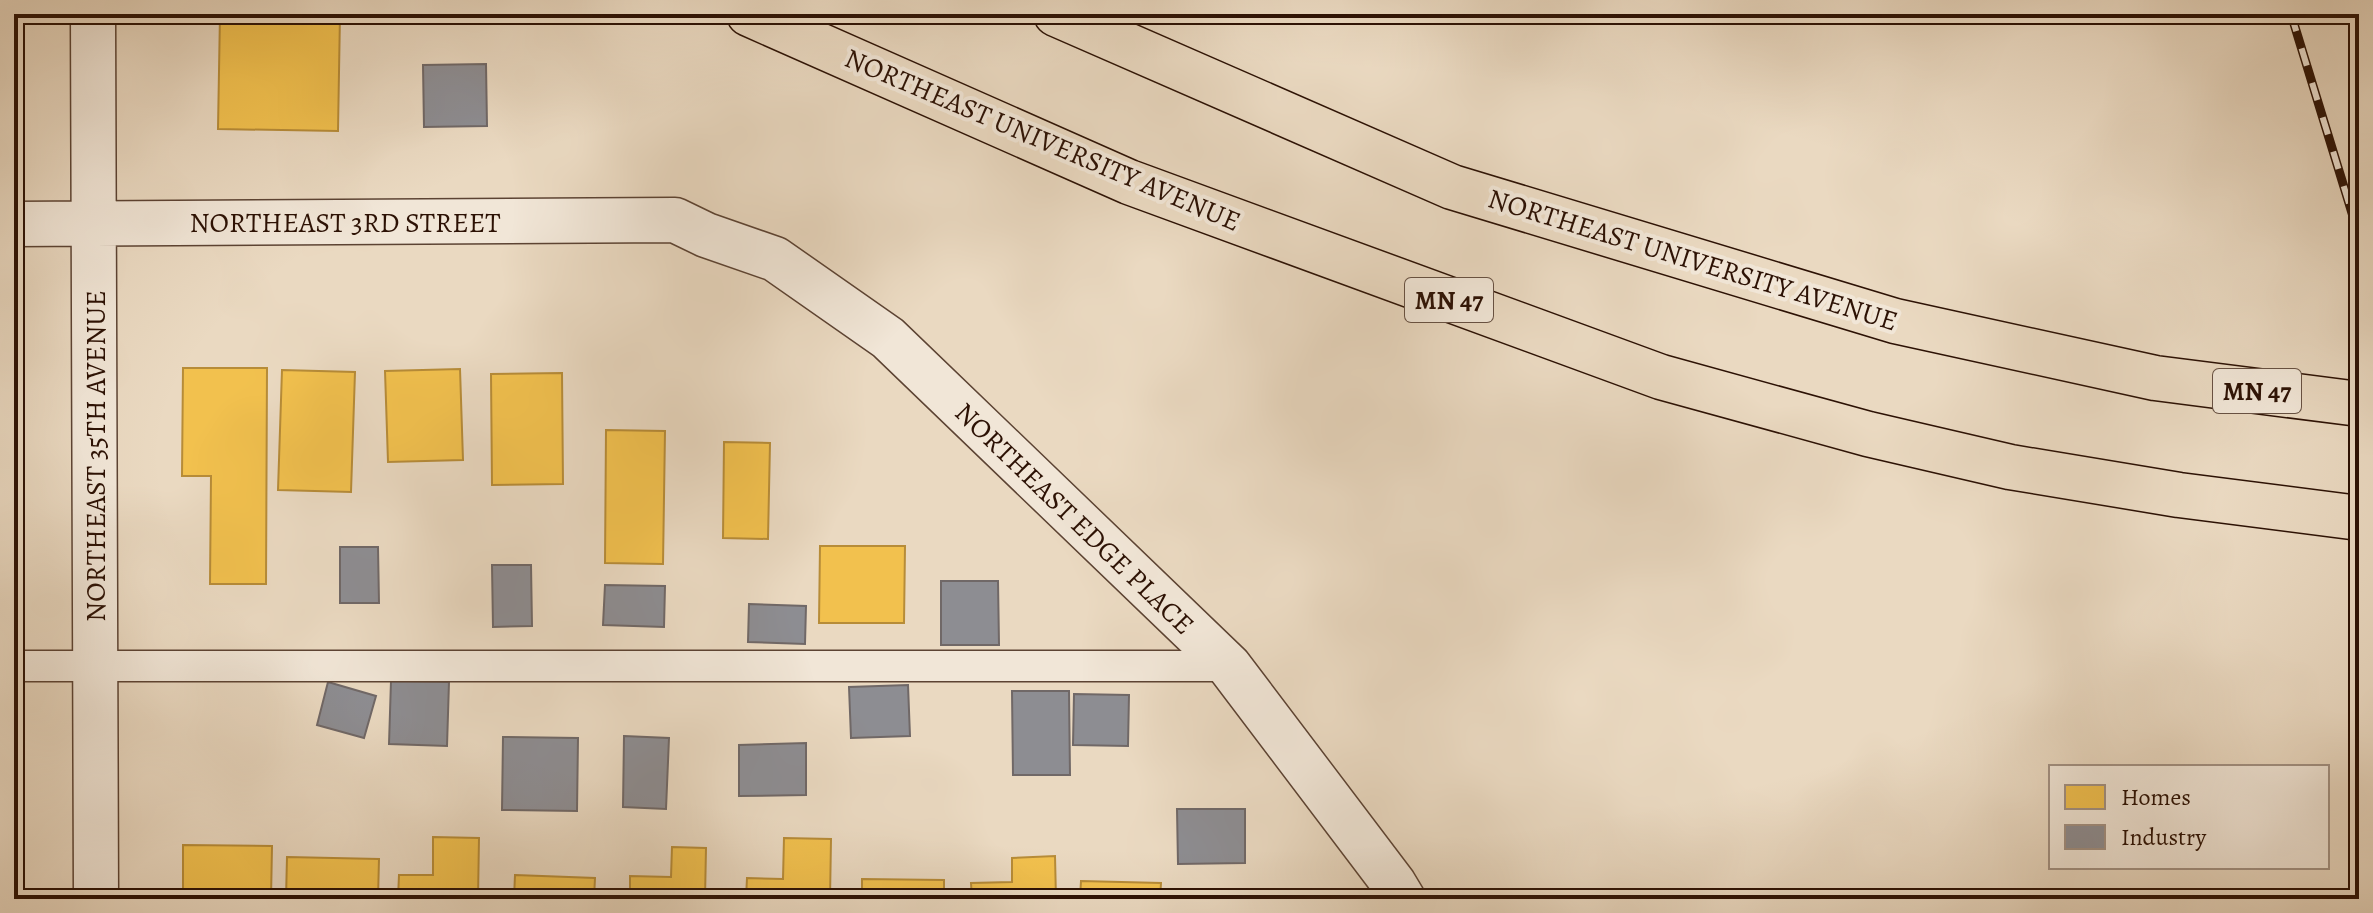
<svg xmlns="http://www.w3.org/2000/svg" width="2373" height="913" viewBox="0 0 2373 913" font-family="Alegreya,serif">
<rect width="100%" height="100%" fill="#ead9c1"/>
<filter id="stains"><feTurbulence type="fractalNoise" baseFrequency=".0025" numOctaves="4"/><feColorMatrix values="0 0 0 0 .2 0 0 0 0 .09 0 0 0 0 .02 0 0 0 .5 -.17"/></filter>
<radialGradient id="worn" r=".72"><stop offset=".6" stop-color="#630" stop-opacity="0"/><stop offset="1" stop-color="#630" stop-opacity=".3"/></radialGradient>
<path fill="#f2c14e" stroke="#b78c38" stroke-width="2" d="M220,14H340L338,131L218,129Z
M183,368H267L266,584H210L211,476H182Z
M460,369L463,460L388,462L385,371Z
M282,370L355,372L351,492L278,490Z
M562,373L563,484L492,485L491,374Z
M606,430L665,431L663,564L605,563Z
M724,442L770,443L768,539L723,538Z
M820,546H905L904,623H819Z
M433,837L479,838L478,899H398L399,875H433Z
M784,838L831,839L830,899H746L747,878L783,879Z
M183,845L272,846L271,899H183Z
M672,847L706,848L705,899H630V876L671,877Z
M1055,856L1056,899H972L971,883L1012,882V858Z
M287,857L379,859L378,899H286Z
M515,875L595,878L594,899H514Z
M862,879L944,880V899H862Z
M1081,881L1161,883L1160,899H1080Z"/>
<path fill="#8d8d92" stroke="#706867" stroke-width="2" d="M486,64L487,126L424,127L423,65Z
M340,547H378L379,603H340Z
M492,565H531L532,626L493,627Z
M941,581H998L999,645H941Z
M605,585L665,586L664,627L603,625Z
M749,604L806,606L805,644L748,642Z
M391,681L449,682L447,746L389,744Z
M328,682L376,696L364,738L317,725Z
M908,685L910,736L851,738L849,687Z
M1012,691H1069L1070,775H1013Z
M1074,694L1129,695L1128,746L1073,745Z
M624,736L669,738L666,809L623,807Z
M503,737L578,738L577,811L502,810Z
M806,743V795L739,796V745Z
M1177,809H1245V863L1178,864Z"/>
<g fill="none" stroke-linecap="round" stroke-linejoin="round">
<g stroke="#5c4333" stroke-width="33">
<path id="service" d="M14,666H1229"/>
</g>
<g stroke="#5c4333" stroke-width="47">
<path id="minor" d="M93,14L96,899
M14,224L675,220L706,235L775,259L888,338L1229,666L1394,884L1403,899"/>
</g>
<g stroke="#2c1104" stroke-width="47">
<path id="primary" d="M749,14L1129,182L1661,377L1868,434L2010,467L2179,495L2359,518
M1056,14L1452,187L1895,321L2155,378L2359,404"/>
</g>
<use href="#service" stroke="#f1e6d7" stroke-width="30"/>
<use href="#minor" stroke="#f1e6d7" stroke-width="44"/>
<use href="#primary" stroke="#ead9c1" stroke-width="44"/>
<g stroke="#2c1104" stroke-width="9">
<path id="rail" d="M2291,14L2359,236"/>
</g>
<use href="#rail" stroke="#f1e6d7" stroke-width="6" stroke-dasharray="18" stroke-linecap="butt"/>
</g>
<g text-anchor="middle" stroke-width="8" stroke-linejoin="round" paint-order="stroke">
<g fill="#f1e6d7" stroke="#675143" stroke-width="2">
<rect x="1405" y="278" width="88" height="44" rx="6"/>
<rect x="2213" y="369" width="88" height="44" rx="6"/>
</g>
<g font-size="26" font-weight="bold" fill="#2c1104">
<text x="1449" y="309">MN 47</text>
<text x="2257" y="400">MN 47</text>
</g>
<g font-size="28" fill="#2c1104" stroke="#f1e6d7">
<text transform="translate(1043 139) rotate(23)" y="10">NORTHEAST UNIVERSITY AVENUE</text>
<text x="345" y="232">NORTHEAST 3RD STREET</text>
<text transform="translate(1693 259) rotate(17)" y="10">NORTHEAST UNIVERSITY AVENUE</text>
<text transform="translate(95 456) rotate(-90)" y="10">NORTHEAST 35TH AVENUE</text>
<text transform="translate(1075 518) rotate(44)" y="10">NORTHEAST EDGE PLACE</text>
</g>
</g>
<rect width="2373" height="913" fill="none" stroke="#ead9c1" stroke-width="48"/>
<rect x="16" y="16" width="2341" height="881" fill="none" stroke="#2c1104" stroke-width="4"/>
<rect x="24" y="24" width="2325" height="865" fill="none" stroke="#2c1104" stroke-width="2"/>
<rect x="2049" y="765" width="280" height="104" fill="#f1e6d7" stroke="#a29183" stroke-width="2"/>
<rect x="2065" y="785" width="40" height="24" fill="#f2c14e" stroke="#a29183" stroke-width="2"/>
<text x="2121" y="805" font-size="24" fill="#2c1104">Homes</text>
<rect x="2065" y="825" width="40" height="24" fill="#8d8d92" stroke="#a29183" stroke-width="2"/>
<text x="2121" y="845" font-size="24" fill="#2c1104">Industry</text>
<rect width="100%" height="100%" filter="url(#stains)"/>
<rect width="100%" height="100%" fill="url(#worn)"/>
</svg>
